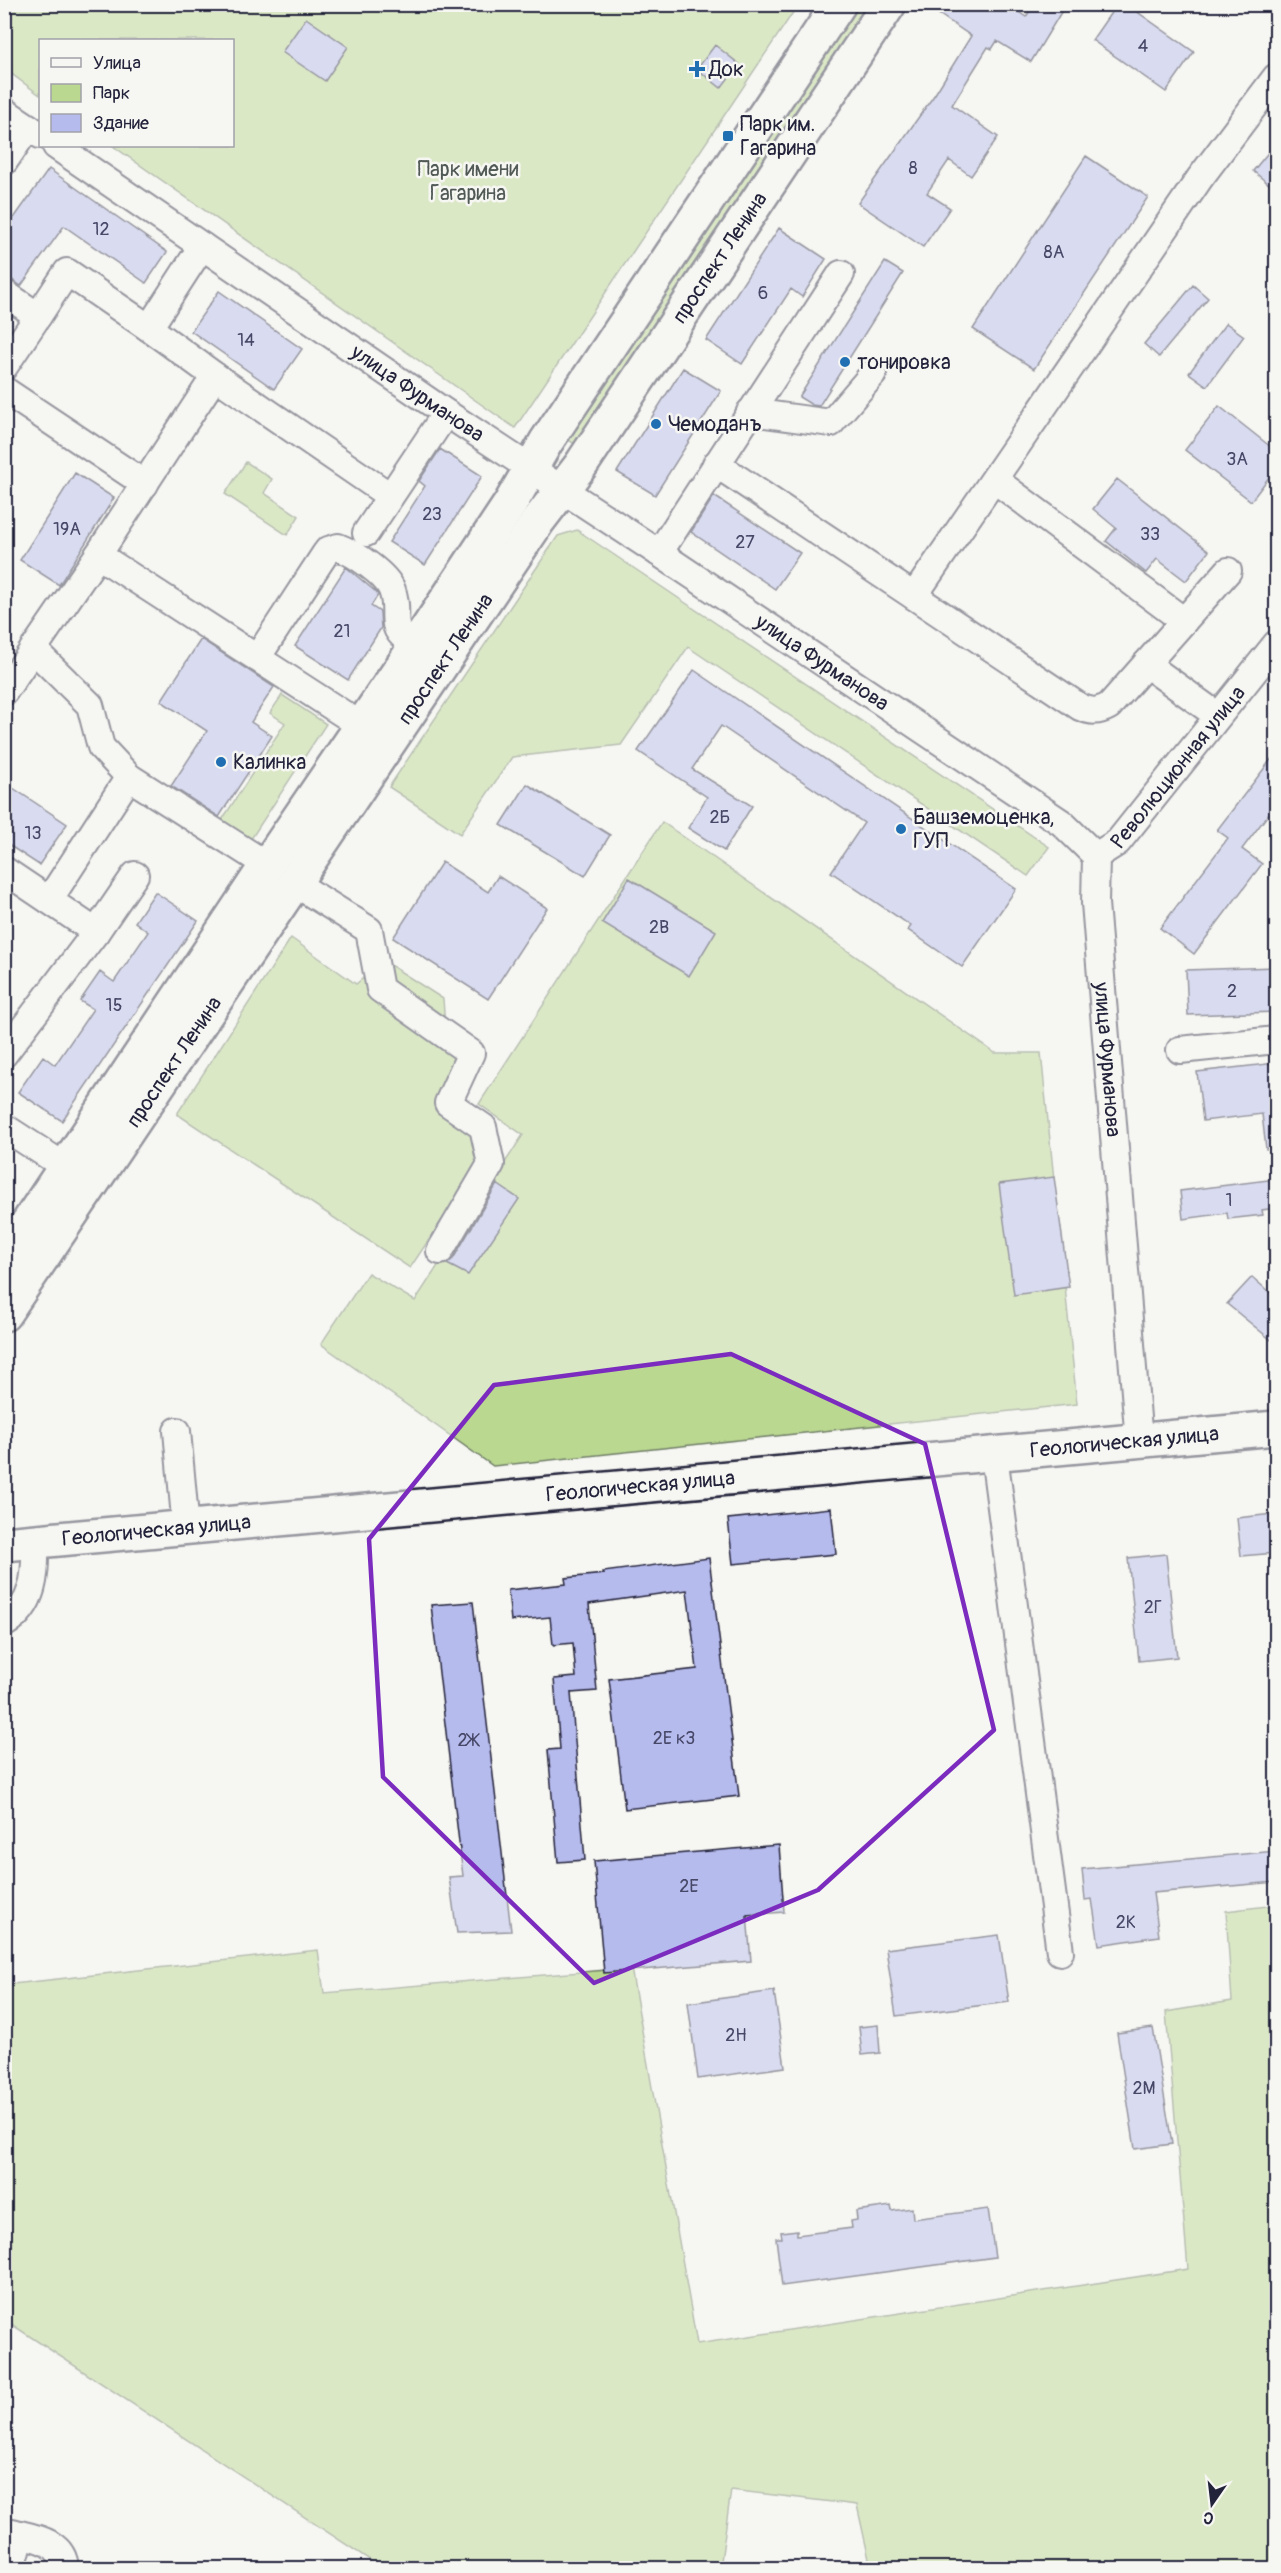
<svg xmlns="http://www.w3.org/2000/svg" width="1281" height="2573" viewBox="0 0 1281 2573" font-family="Pangolin,sans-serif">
<rect width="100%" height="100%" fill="#f6f6f2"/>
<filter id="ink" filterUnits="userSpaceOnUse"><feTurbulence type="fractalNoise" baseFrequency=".0167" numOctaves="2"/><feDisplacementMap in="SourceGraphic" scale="12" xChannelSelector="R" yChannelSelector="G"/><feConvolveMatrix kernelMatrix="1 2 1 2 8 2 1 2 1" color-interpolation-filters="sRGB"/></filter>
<g filter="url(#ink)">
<path fill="#bbd891" stroke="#6e7d66" stroke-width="1.5" d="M5,5H798L515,428L113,146H232V40H40V95L5,69Z
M856,5H878L580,447L565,438Z
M246,462L272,479L264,493L299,516L287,535L225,494Z
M577,530L1049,847L1028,876L688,647L621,745L512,757L460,834L389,787L558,536Z
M282,695L326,724L249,842L220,823L285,723L270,713Z
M662,822L995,1053H1041L1077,1404L493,1466L321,1344L368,1273L415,1301L523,1135L479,1104Z
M291,938L356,984L384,961L443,999L446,1043L477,1065L456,1107L494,1142L410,1268L177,1114Z
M1276,1905V2568H871L857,2505L731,2490L720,2568H382L5,2320L4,1985L318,1950L324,1993L631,1968L697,2344L1188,2269L1166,2012L1232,2001L1226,1911Z"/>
<path fill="#b6bbed" stroke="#22223b" stroke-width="1.5" d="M924,4H1007L1026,17L1034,4H1066L1031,62L997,41L992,49L988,47L952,105L998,137L971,176L949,160L927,193L950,208L923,247L858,203L935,94L971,36Z
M1117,4H1126L1194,52L1166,92L1092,40Z
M306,18L348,47L325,81L282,52Z
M715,45L739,64L721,88L697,69Z
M1276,143V190L1253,171Z
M1086,156L1148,197L1034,369L973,329Z
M49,169L167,252L146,283L64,226L21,286L4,274V232Z
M779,228L826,259L802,297L791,289L742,364L706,340Z
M885,262L903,273L819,406L812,405L799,397Z
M1193,285L1208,298L1159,357L1144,344Z
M219,291L302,349L274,389L191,331Z
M1226,323L1244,336L1207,386L1189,373Z
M683,368L721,391L655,495L617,472Z
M1219,406L1276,451V468L1251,501L1185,450Z
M440,449L482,476L425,565L389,542L425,486L419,481Z
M75,473L114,498L59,585L20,560Z
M1117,479L1209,551L1186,581L1157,559L1146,573L1106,541L1116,528L1093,509Z
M714,496L800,553L775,589L691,532Z
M346,567L376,592L378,595L371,606L380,612L381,628L348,680L295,646Z
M201,639L274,687L251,722L272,736L219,817L171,786L207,731L161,701Z
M694,670L1016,889L962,967L908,930L911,926L831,872L864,823L721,726L692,769L752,806L724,851L688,828L707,797L638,751Z
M1276,753V804L1242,849L1262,864L1194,954L1160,928L1228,838L1217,830Z
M4,782L67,824L39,865L4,842Z
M527,784L610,835L585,876L501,825Z
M442,862L488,892L498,876L547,908L488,999L393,938Z
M629,878L716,931L689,976L602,923Z
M155,892L198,921L62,1121L18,1092L43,1056L55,1065L93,1009L80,1001L100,972L114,982L148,932L135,922Z
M1276,967V1012L1188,1015L1186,970Z
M1276,1063V1148L1266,1149L1262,1114L1203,1121L1197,1072Z
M1054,1177L1069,1287L1014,1295L999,1184Z
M1276,1179V1208L1262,1210L1263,1215L1228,1219L1227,1213L1183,1219L1180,1191Z
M497,1184L519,1199L468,1275L447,1264L453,1259Z
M1252,1277L1276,1298V1344L1227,1304Z
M831,1508L836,1554L733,1564L728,1519Z
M1273,1514L1276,1553L1241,1556L1237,1518Z
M1166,1554L1177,1657L1139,1661L1128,1558Z
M709,1558L739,1796L625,1809L609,1679L697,1669L687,1590L589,1604L597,1691L571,1693L585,1860L558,1862L548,1750L560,1749L554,1679L576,1677L573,1643L553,1645L550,1617L511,1621L508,1590L566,1584L565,1578L604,1574L603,1572Z
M473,1602L511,1931L457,1933L449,1877L463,1876L431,1605Z
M779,1845L784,1912L747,1915L751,1961L604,1973L594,1861Z
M1276,1851V1882L1153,1893L1159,1936L1099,1945L1092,1899L1085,1900L1082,1869Z
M999,1935L1009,2002L896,2016L886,1949Z
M774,1991L785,2067L698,2079L688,2003Z
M878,2025L880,2053L862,2055L859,2027Z
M1153,2028L1172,2144L1135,2149L1117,2033Z
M891,2206L892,2211L912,2208L913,2219L988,2209L995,2257L782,2286L776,2238H782L781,2232L797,2230V2235L852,2228L851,2221L857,2220L856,2211Z"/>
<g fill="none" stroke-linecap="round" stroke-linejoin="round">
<g stroke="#22223b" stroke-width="30">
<g id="minor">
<path d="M4,111L40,135"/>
<path id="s1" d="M56,146L446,413L659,553L1062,823L1096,856L1095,903L1139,1442"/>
<path d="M4,162L28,127"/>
<path d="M4,293L38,316L4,367"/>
<path d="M38,316L67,272L149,328"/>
<path d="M215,376L390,496"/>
<path d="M4,390L145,484"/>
<path d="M750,412L831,423L873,374"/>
<path d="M716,464L1080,707C1091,712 1098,712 1109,706L1228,571"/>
<path d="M995,480L1184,621"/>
<path d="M366,533L446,413"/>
<path d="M659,553L841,274"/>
<path d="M98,555L362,726"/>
<path d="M914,596L1200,178L1276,77"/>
<path d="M33,649L90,705L101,747L129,777L267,865"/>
<path d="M257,658L325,554L328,550L338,547C354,553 386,574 392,590C402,618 383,626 416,646"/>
<path d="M1146,664L1218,716"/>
<path d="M4,692L98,555L215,376L149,328L202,246"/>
<path id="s2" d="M1096,856L1118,842L1276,644"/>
<path d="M4,870L96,932"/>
<path d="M293,882L369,930L380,989L471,1053L448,1103L483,1127L491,1164L440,1251"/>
<path d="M49,900L129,777"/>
<path d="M1180,1050L1276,1040"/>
<path d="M4,1054L96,932L135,875"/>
<path d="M4,1127L81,1177"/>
<path d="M177,1431L186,1529"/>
<path d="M994,1455L1060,1952"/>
<path d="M4,1624C35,1606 36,1573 35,1542"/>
<path d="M4,2530C28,2537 63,2538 65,2568"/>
<path d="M12,2568L21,2535"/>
</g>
</g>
<g stroke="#22223b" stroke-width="38">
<g id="major">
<path d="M4,1259L267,865L416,646L510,504L546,442L839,4"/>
<path id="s3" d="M4,1314L538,521L581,465L889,4"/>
<path id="s4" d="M4,1544L1276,1428"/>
</g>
</g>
<use href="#minor" stroke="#f6f6f2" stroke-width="26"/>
<use href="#major" stroke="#f6f6f2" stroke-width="33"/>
</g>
</g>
<path d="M0 0H1281V2573H0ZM731,1354L925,1444L994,1730L818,1890L594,1983L383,1777L369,1539L494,1385Z" fill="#f6f6f2" fill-opacity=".55" fill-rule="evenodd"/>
<path fill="none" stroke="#7b2cbf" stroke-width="4.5" stroke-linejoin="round" d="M731,1354L925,1444L994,1730L818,1890L594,1983L383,1777L369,1539L494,1385Z"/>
<g fill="#1f6fb2" stroke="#f6f6f2" stroke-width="2">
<path d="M694 60h6v6h6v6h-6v6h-6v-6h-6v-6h6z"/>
<rect x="722" y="130" width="12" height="12" rx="3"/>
<circle cx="845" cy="362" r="6"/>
<circle cx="656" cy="424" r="6"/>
<circle cx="221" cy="762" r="6"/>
<circle cx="901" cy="829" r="6"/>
</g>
<g text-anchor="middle" stroke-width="5" stroke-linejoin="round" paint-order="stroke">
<g font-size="18" fill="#474868">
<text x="1143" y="52">4</text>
<text x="913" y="174">8</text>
<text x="101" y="235">12</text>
<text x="1054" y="258">8А</text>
<text x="763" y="299">6</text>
<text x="246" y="346">14</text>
<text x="1237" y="465">3А</text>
<text x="432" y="520">23</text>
<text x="67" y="535">19А</text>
<text x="1150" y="540">33</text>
<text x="745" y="548">27</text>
<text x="342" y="637">21</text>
<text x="720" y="823">2Б</text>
<text x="33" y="839">13</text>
<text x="659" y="933">2В</text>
<text x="1232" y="997">2</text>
<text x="114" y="1011">15</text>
<text x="1229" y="1206">1</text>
<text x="1153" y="1613">2Г</text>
<text x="674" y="1744">2Е к3</text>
<text x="468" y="1746">2Ж</text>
<text x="689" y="1892">2Е</text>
<text x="1126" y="1928">2К</text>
<text x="736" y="2041">2Н</text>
<text x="1144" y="2094">2М</text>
</g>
<g font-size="21" fill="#22223b" stroke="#f6f6f2" text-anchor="start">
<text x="709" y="76">Док</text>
<text x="740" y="131">Парк им.<tspan x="740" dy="24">Гагарина</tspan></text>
<text x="857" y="369">тонировка</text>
<text x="668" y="431">Чемоданъ</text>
<text x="233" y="769">Калинка</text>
<text x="913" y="824">Башземоценка,<tspan x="913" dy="24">ГУП</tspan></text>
</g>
<g font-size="21" fill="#505955" stroke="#f6f6f2">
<text x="468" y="176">Парк имени<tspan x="468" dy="24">Гагарина</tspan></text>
</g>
<g font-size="21" fill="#22223b" stroke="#f6f6f2">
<text dy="7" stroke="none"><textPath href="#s3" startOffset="1276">проспект Ленина</textPath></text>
<text dy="7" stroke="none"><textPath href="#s1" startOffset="438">улица Фурманова</textPath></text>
<text dy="7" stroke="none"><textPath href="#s3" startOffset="790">проспект Ленина</textPath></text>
<text dy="7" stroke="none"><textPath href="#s1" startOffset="924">улица Фурманова</textPath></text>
<text dy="7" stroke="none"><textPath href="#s2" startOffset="122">Революционная улица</textPath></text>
<text dy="7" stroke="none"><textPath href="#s1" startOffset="1464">улица Фурманова</textPath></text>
<text dy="7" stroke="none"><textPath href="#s3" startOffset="304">проспект Ленина</textPath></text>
<text dy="7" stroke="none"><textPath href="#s4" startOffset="1125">Геологическая улица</textPath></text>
<text dy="7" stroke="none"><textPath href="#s4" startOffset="639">Геологическая улица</textPath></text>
<text dy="7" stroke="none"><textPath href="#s4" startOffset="153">Геологическая улица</textPath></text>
</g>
</g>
<rect width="1281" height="2573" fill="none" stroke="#f6f6f2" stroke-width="24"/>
<rect x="12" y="12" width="1257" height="2549" fill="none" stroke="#22223b" stroke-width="2" filter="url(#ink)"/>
<rect x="39" y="39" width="195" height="108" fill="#f6f6f2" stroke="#a1a1a9" stroke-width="1.5"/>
<rect x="51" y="58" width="30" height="9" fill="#f6f6f2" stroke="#a1a1a9" stroke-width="1.5"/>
<text x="93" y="69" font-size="18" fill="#22223b">Улица</text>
<rect x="51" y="84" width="30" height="18" fill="#bbd891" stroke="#a1a1a9" stroke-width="1.5"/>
<text x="93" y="99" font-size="18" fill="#22223b">Парк</text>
<rect x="51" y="114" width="30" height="18" fill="#b6bbed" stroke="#a1a1a9" stroke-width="1.5"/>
<text x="93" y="129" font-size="18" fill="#22223b">Здание</text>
<g transform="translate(1212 2504) rotate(194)" stroke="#f6f6f2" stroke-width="4.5" paint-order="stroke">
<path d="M0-4.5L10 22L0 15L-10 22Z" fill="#22223b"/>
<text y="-9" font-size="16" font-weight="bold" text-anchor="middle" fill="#22223b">С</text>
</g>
</svg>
